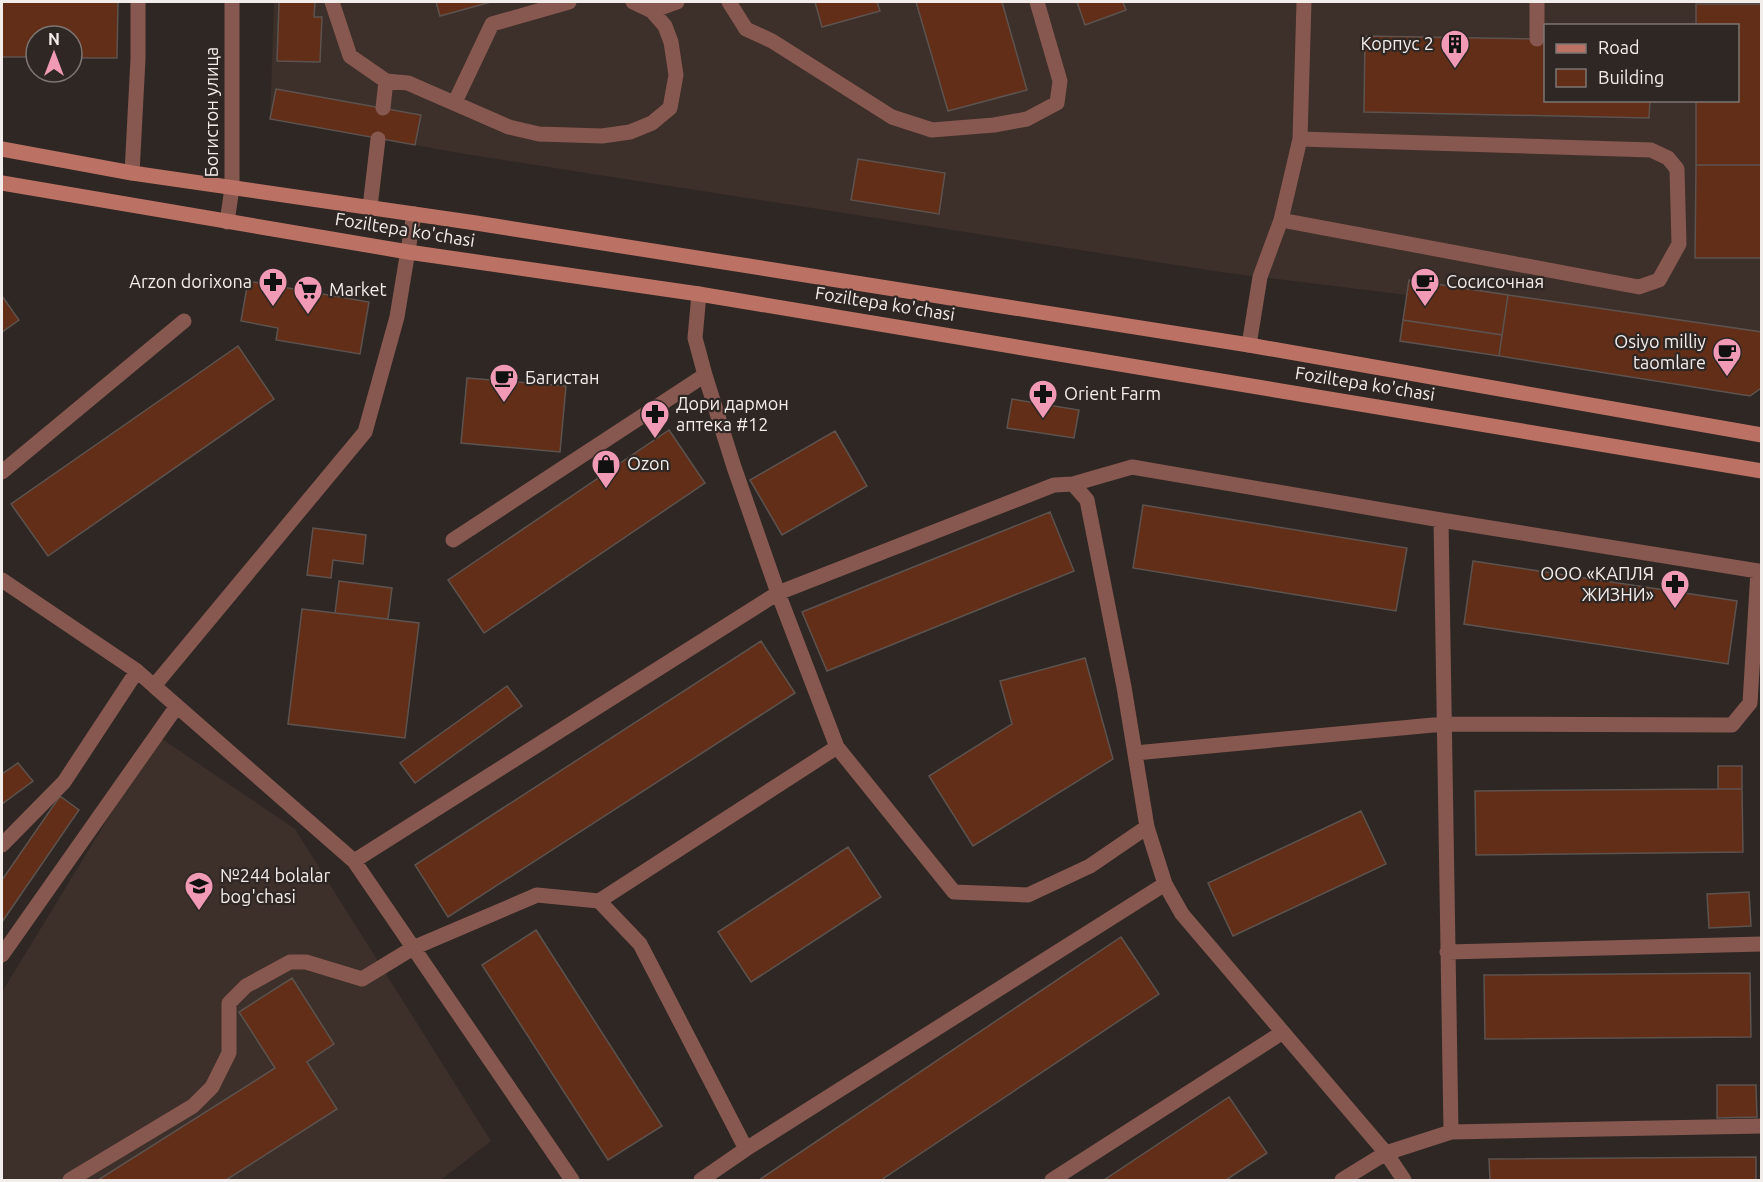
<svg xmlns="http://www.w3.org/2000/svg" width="1763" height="1182" viewBox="0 0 1763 1182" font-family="Ubuntu,sans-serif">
<rect width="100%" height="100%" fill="#2f2724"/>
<path fill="#3d2f29" d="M274,2H1761V4H1696V25L1546,26V100L1696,101L1695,258H1761V332L1410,280L1407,295L1227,273L459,153L270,119Z
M158,736L295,829L491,1141L441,1180H2V992Z"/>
<path fill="#622e18" stroke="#5c534f" stroke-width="1.5" d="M2,2H118L117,58H72V36H36V57H2Z
M279,2H315L314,17H322L320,62L277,61Z
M436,2H491L440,16Z
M815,2H877L880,11L822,27Z
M916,2H1002L1027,90L948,111Z
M1077,2H1123L1126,10L1085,25Z
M1696,4H1762V165H1696V100H1738V26H1696Z
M1365,36L1546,39V100H1650L1649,118L1364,112Z
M276,89L421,115L415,145L270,119Z
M858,159L945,173L939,214L851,200Z
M1696,165H1762V258H1695Z
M1409,280L1508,295L1502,335L1403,320Z
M248,281L369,302L360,354L276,340L278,328L241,321Z
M1508,295L1762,332L1761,388L1750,396L1499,356Z
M2,296L19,320L2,332Z
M1403,320L1502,335L1499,356L1400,341Z
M238,346L274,399L48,556L11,504Z
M467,378L566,386L560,452L461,443Z
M1012,399L1079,410L1074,438L1007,428Z
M669,430L705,483L484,633L448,580Z
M835,431L867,486L782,535L750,480Z
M1143,505L1407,548L1396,611L1133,568Z
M1050,512L1074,571L827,671L802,612Z
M313,528L366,535L363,564L333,560L331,578L307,575Z
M1473,561L1737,601L1728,664L1464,624Z
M339,581L392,588L388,619L335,613Z
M302,609L419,623L405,738L288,724Z
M761,641L795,693L448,917L415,865Z
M1085,658L1113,759L973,846L929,776L1012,724L1000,681Z
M507,686L522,706L415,783L400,763Z
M18,763L33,781L2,804V774Z
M1718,766H1742V789H1718Z
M1718,789H1742L1743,852L1476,855L1475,791Z
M60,796L79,810L2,922V880Z
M1361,811L1386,864L1233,936L1208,883Z
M848,847L881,897L751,982L718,932Z
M1749,892L1751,926L1709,928L1707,894Z
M536,930L662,1126L608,1160L482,965Z
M1121,937L1159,994L881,1180H759Z
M1750,973L1751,1037L1485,1039L1484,975Z
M292,978L334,1044L307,1062L337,1109L226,1180H98L275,1068L239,1012Z
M1717,1085H1756L1757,1117L1717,1118Z
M1229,1097L1267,1153L1226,1180H1104Z
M1756,1157V1180H1490L1489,1159Z"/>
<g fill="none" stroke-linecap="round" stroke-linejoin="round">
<path stroke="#87584f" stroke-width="15" d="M332,2L350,56L386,81L408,83L509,127L539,134L602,136L630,132L652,123L670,108L676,75L671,42L665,26L652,11L633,2
M729,2L746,29L772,41L892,117L932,130L994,125L1027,119L1057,103L1060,81L1037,2
M652,11L677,2
M1537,39V2
M455,102L492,24L569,2
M383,108L386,81
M1300,139L1651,150L1668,158L1677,169L1679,244L1659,280L1639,287L1281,220L1300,139L1304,2
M132,173L138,59V2
M370,207L378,139
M414,214L397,317L365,432L154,686L354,861L572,1180
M699,294L695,338L705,375L734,467L778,593L837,747L954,892L1028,895L1090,866L1147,827
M1249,345L1260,277L1281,220
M2,472L184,321
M1073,484L1132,467L1441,520L1758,571L1750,703L1732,725L1444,724L1135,753
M453,540L705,375
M2,580L137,671L154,686
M2,845L64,782L137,671
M354,861L778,593L1054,485L1073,484L1087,500L1124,687L1147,827L1165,884L1182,914L1386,1153L1342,1180
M599,901L837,747
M1447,952L1762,944
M2,955L177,706
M1451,1132L1762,1126
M70,1180L193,1106L212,1087L229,1053V1003L246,986L290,962H306L362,979L413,948L537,895L599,901L640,944L746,1149
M701,1180L746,1149L1165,884
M1052,1180L1283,1032
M1404,1180L1386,1153L1451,1132L1441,520"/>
<path stroke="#87584f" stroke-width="15" d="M227,222L232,188V2"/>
<path stroke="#bb7164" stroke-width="15" d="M2,149L132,173L476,223L1249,345L1762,435
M2,183L408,252L699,294L1762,471"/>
</g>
<defs>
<g id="building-pin" transform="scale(1.5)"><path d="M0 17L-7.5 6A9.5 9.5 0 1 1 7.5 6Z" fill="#f09ab5" stroke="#2f2724"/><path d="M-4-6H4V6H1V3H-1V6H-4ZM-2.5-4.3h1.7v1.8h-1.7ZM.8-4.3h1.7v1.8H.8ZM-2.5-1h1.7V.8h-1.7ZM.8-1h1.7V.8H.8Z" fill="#111"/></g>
<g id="pharmacy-pin" transform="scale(1.5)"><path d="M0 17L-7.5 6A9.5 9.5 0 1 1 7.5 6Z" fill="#f09ab5" stroke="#2f2724"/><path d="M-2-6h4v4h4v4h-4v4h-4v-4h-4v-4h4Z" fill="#111"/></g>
<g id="cafe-pin" transform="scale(1.5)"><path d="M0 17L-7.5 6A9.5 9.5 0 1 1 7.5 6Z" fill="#f09ab5" stroke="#2f2724"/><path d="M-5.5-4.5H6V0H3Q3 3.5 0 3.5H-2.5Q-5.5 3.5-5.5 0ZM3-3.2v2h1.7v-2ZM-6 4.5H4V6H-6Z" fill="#111"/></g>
<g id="supermarket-pin" transform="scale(1.5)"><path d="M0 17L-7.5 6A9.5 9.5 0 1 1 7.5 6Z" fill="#f09ab5" stroke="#2f2724"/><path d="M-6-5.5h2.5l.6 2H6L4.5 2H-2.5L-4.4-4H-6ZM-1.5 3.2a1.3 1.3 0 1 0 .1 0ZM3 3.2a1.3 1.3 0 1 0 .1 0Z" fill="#111"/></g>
<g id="shop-pin" transform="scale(1.5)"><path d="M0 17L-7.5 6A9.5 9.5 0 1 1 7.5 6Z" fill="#f09ab5" stroke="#2f2724"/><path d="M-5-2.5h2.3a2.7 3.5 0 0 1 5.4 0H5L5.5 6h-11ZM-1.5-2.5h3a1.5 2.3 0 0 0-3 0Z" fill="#111"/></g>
<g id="school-pin" transform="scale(1.5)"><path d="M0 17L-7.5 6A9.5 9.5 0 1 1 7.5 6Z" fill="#f09ab5" stroke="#2f2724"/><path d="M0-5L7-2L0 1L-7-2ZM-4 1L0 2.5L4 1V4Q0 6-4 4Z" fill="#111"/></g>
</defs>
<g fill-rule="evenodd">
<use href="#building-pin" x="1455" y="44"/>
<use href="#pharmacy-pin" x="273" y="282"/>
<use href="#cafe-pin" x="1425" y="282"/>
<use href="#supermarket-pin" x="308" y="290"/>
<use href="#cafe-pin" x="1727" y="352"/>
<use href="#cafe-pin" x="504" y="378"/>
<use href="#pharmacy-pin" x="1043" y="394"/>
<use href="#pharmacy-pin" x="655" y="414"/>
<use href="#shop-pin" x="606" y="464"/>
<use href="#pharmacy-pin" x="1675" y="584"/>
<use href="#school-pin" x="199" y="886"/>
</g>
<g text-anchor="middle" stroke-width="4.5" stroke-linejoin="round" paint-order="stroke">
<g font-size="18" fill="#f2ecea" stroke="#2f2724" text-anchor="start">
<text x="1434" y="50" text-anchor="end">Корпус 2</text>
<text x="252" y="288" text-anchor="end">Arzon dorixona</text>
<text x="1446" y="288">Сосисочная</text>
<text x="329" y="296">Market</text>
<text x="1706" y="348" text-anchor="end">Osiyo milliy<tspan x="1706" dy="21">taomlare</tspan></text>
<text x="525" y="384">Багистан</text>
<text x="1064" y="400">Orient Farm</text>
<text x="676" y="410">Дори дармон<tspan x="676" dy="21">аптека #12</tspan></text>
<text x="627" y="470">Ozon</text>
<text x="1654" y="580" text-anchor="end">ООО «КАПЛЯ<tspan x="1654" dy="21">ЖИЗНИ»</tspan></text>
<text x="220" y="882">№244 bolalar<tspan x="220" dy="21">bog'chasi</tspan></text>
</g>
<g font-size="18" fill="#f2ecea" stroke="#2f2724">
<text transform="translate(212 112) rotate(-90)" y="6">Богистон улица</text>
<text transform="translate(405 230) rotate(9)" y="6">Foziltepa ko'chasi</text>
<text transform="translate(885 304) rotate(9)" y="6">Foziltepa ko'chasi</text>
<text transform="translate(1365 384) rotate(9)" y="6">Foziltepa ko'chasi</text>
</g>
</g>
<rect width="1763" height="1182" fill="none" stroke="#f2ecea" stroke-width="6"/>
<rect x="1544" y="24" width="195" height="78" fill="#2f2724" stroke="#7d7673" stroke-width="1.5"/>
<rect x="1556" y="44" width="30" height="9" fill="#bb7164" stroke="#7d7673" stroke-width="1.5"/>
<text x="1598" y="54" font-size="18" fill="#f2ecea">Road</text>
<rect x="1556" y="69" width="30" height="18" fill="#622e18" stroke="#7d7673" stroke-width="1.5"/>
<text x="1598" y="84" font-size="18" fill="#f2ecea">Building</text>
<g transform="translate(54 54)"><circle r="28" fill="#2f2724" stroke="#7d7673" stroke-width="1.5"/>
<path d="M0-4.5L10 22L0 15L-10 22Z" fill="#f09ab5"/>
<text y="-9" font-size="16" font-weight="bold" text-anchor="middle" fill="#f2ecea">N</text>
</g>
</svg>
